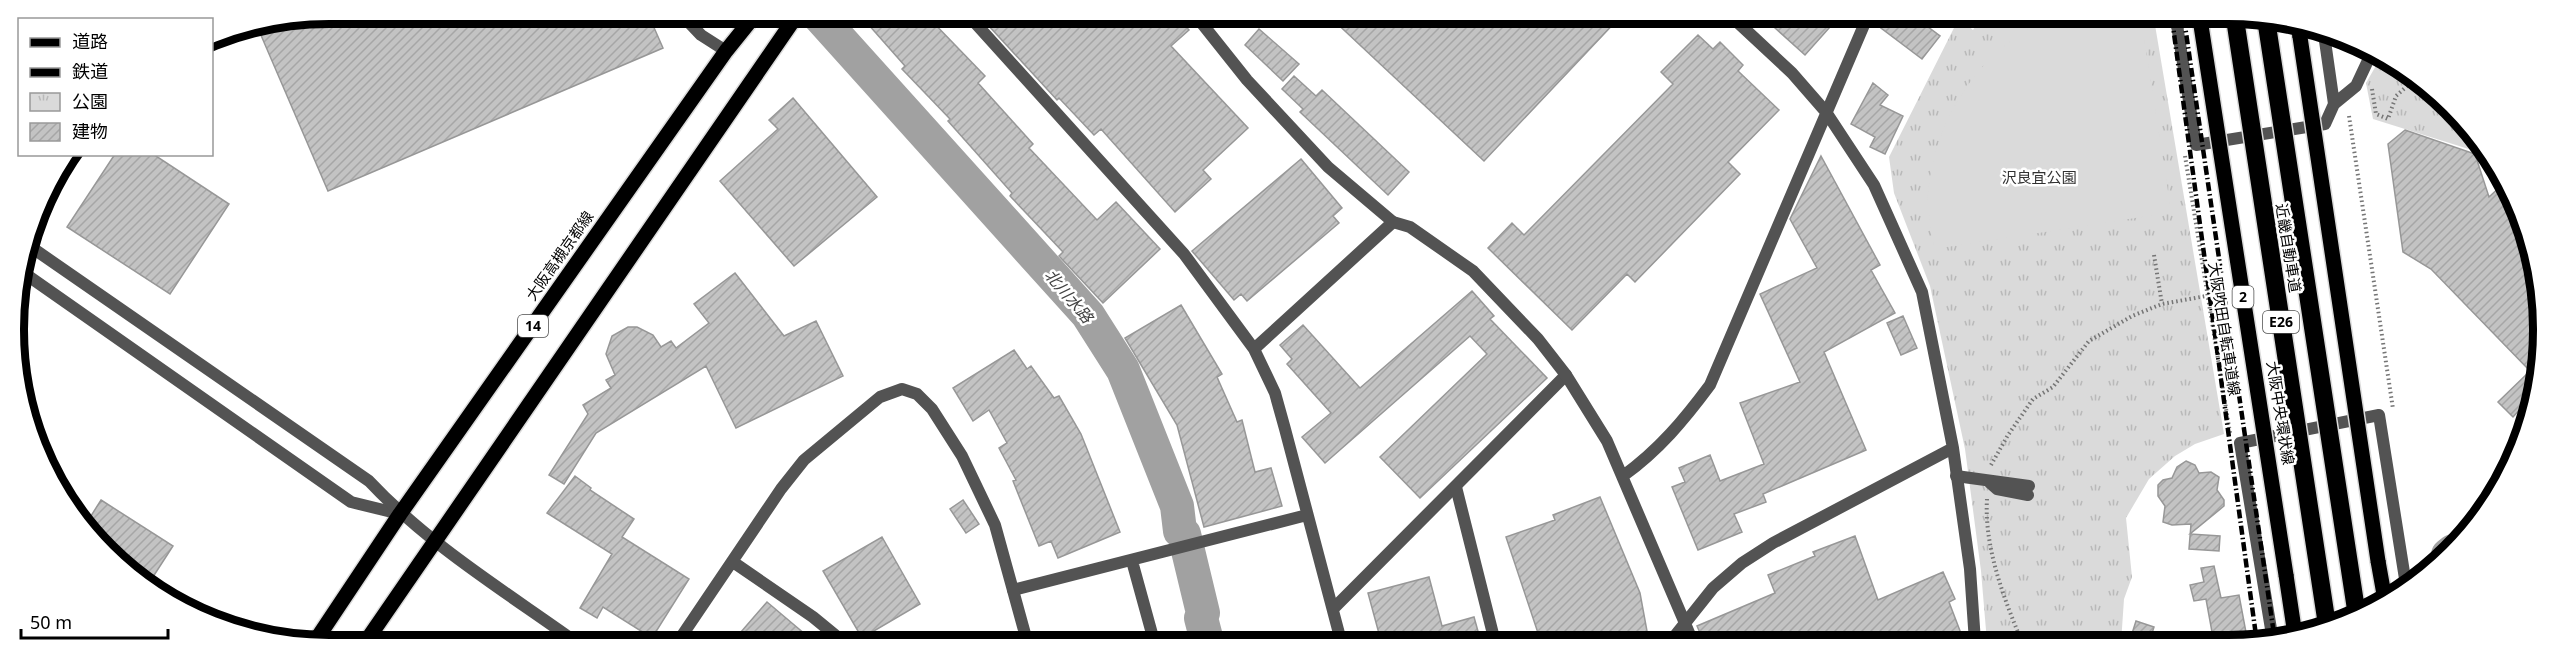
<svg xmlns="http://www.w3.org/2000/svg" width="2557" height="659" viewBox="0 0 2557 659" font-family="'Noto Sans','Noto Sans JP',sans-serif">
<defs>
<pattern id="park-tufts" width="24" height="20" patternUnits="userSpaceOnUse" patternTransform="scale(1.5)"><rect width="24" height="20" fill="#dadada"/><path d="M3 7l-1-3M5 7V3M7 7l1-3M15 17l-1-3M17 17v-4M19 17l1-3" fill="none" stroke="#b9b9b9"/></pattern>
<pattern id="building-hatch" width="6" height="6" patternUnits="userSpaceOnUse" patternTransform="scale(1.5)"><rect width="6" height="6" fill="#c3c3c3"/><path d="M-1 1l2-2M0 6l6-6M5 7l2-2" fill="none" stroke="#a6a6a6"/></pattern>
</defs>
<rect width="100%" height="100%" fill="#fff"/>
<path fill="url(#park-tufts)" d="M1959,18L1973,30L1980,19H2154L2224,434L2195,444L2175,456L2149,479L2126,518L2132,577L2124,599L2121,643L1987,642L1981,571L1965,449L1930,286L1894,193L1889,157Z
M2381,57L2403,67L2491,156L2373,119L2366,83Z"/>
<path fill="#dadada" d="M2048,19H2141L2170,204L2161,214L1934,249C1932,231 1927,211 1928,193C1935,118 1979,50 2048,19Z"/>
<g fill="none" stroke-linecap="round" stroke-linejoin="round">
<path stroke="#a1a1a1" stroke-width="34" d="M818,15L1088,315L1123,370L1177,506L1180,531L1184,534L1203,613L1201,618L1207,641
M2448,555L2453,551"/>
</g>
<path fill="url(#building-hatch)" stroke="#979797" stroke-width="1.5" d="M330,14H648L663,48L328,191L260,33L285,22Z
M860,15H926L985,76L978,83L1033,144L1029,148L1097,220L1116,202L1160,249L1103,303L1059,256L1063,252L1010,196L1012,193L948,121L950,119L902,69L905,66Z
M999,16H1176L1189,30L1171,46L1248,128L1203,170L1211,179L1175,212L1101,129L1094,135L1059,98L1057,100L988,25Z
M1330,17H1620L1484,161Z
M1764,18H1838L1805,55Z
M1888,18H1916L1940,36L1922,59L1881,28Z
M1259,29L1299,64L1283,81L1245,45Z
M1698,35L1713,49L1720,42L1743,65L1738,71L1779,110L1728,162L1740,174L1635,282L1627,274L1572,330L1488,248L1512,223L1524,235L1673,84L1661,72Z
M1294,76L1316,96L1322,90L1409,172L1388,195L1300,112L1303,109L1282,89Z
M1873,83L1888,95L1880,105L1903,116L1885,154L1870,147L1875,137L1851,124Z
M793,98L877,197L794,266L720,181L778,129L769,120Z
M2405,130L2475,154L2489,197L2503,184L2537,268V391L2513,417L2498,402L2530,371L2431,269L2403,252L2388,144Z
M115,154H153L229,204L170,294L67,227Z
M1821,156L1880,265L1871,270L1895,313L1824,352L1866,450L1763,494L1766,502L1734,514L1742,532L1698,550L1672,487L1685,482L1679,468L1710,455L1720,481L1764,464L1740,403L1800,382L1760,294L1817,268L1790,219Z
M1301,159L1342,208L1333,216L1339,223L1247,301L1241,294L1234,300L1192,251Z
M735,273L784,336L816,321L843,376L736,428L706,366L596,433L564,484L549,475L588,414L583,405L611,388L606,380L615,375L606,354L612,336L628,327H637L653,335L661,347L671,341L676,348L709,323L694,304Z
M1472,291L1494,316L1490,319L1547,378L1420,498L1380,457L1487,354L1470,336L1325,463L1302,437L1331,413L1287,364L1292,359L1280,345L1303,325L1360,388Z
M1181,305L1222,374L1217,377L1237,422L1242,420L1255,472L1271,468L1282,506L1204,527L1177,425L1125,338Z
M1903,316L1917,348L1901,355L1887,323Z
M1014,350L1027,369L1031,366L1054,398L1059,396L1081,434L1120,532L1058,558L1051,541L1039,546L1013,481L1016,480L999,448L1007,443L989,410L973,421L953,388Z
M2186,461L2195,465L2199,473L2211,472L2219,477L2217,490L2224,500V506L2190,534L2220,536L2219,551L2189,549L2191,524L2172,525L2163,522L2165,506L2158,496V485L2163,480L2172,478L2177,467Z
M575,476L591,488L590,490L634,519L622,537L689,579L652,638L603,607L597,618L580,608L612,554L547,513Z
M1600,497L1640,593L1649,642H1541L1506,537L1555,520L1553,515Z
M101,500L173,546L149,583L84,527Z
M963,500L979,524L966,533L950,509Z
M1855,536L1878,600L1943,572L1955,599L1949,602L1962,636L1945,642H1704L1697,626L1775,593L1768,575L1815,556L1813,552Z
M882,537L920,604L862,638L823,571Z
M2214,566L2221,598L2239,595L2248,643H2214L2206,599L2194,601L2190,585L2204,582L2201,568Z
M1429,577L1442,626L1474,617L1481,642L1381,641L1368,593Z
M767,602L812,640H734Z
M2136,621L2154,627L2149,643H2129Z"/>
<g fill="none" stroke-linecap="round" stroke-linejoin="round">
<g stroke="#dbdbdb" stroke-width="18">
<path id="primary" d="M2298,23L2300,37
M2378,561L2385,600
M2286,575L2295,635
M316,640L400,514L726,51L755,15
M367,640L797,15"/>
</g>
<path stroke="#757575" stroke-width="4" stroke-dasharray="1.5 3" stroke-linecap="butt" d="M2372,89L2376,114L2388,119L2396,96L2415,79
M2425,89L2433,96
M2349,116L2393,409
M2185,156L2230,433
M2154,255L2162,304
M1991,465L2008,435L2033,399L2053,387L2089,341L2132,316L2162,304L2206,296
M1987,499C1984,547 2004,599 2022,642"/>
<path stroke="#535353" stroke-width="12" d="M1956,476L2029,486
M1988,481L1997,489L2028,495"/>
<path stroke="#535353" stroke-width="12" d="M682,15L701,35L726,51
M968,15L1184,254L1254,349L1275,393L1285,429L1341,641
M2176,19L2196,145L2325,124L2334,104L2324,34
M2334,104L2356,86L2371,54
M24,273L351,502L400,514
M1254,349L1393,222
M1132,561L1154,641
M1013,590L1307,515
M1333,609L1566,375
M2273,641L2240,443L2379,415L2406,585"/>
<path stroke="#535353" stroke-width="12" d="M1196,16L1247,80L1328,167L1393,222L1410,227L1473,271L1538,339L1566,375L1607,441L1693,642
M1733,18L1792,73L1826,112L1874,185L1922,292L1953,448L1970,569L1975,642
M31,247L369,481C428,544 503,590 573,640
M1623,476C1659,450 1684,420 1710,385L1867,18
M1456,487L1495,642
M733,562L813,617L841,640
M679,640L781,489L804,460L880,397L902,389L917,394L932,409L962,456L995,525L1027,641
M1670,642L1713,588L1742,563L1773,543L1953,448"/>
<use href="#primary" stroke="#000" stroke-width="15"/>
<path stroke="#000" stroke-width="4.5" stroke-dasharray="9 3 1.5 3" stroke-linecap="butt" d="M2172,19L2257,643
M2184,19L2275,641"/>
<g stroke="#dbdbdb" stroke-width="18" stroke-linecap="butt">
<path id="primary-bridge" d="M2200,19L2286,575
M2300,37L2378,561"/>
</g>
<g stroke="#dbdbdb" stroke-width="21" stroke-linecap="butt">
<path id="motorway-bridge" d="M2235,19L2327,625
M2266,19L2357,616"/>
</g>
<use href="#primary-bridge" stroke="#000" stroke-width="15"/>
<use href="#motorway-bridge" stroke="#000" stroke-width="18"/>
</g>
<g text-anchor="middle" stroke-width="5" stroke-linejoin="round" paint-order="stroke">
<g fill="#fff" stroke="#4c4c4c" stroke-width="1.5">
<rect x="2232.5" y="286" width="21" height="22" rx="4.5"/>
<rect x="2263" y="311" width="36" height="22" rx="4.5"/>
<rect x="518" y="315" width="30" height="22" rx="4.5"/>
</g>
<g font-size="14" font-weight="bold" fill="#000">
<text x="2243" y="302">2</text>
<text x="2281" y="327">E26</text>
<text x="533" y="331">14</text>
</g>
<g font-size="15" fill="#313131" stroke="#fff">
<text x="2039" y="183">沢良宜公園</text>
</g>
<g font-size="15" fill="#000" stroke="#fff">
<text transform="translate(2288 248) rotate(81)" y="5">近畿自動車道</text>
<text transform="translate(560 256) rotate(-55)" y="5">大阪高槻京都線</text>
<text transform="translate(2224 329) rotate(81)" y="5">大阪吹田自転車道線</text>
<text transform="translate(2280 413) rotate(81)" y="5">大阪中央環状線</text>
</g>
<g font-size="16" font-style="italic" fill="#424242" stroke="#fff">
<text transform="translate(1069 296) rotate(50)" y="6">北川水路</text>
</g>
</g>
<path d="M0 0H2557V659H0ZM329 24H2228A305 305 0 0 1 2533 329V330A305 305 0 0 1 2228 635H329A305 305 0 0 1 24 330V329A305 305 0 0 1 329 24Z" fill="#fff" fill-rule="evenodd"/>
<path fill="none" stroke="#000" stroke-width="8" d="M329 24H2228A305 305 0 0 1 2533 329V330A305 305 0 0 1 2228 635H329A305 305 0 0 1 24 330V329A305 305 0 0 1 329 24Z"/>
<rect x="18" y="18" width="195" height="138" fill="#ffffff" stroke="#999999" stroke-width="1.5"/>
<rect x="30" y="38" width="30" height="9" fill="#000000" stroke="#999999" stroke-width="1.5"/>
<text x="72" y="48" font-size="18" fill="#000000">道路</text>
<rect x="30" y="68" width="30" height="9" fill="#000000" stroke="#999999" stroke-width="1.5"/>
<text x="72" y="78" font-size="18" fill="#000000">鉄道</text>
<rect x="30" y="93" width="30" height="18" fill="url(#park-tufts)" stroke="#999999" stroke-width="1.5"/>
<text x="72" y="108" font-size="18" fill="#000000">公園</text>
<rect x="30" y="123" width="30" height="18" fill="url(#building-hatch)" stroke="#999999" stroke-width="1.5"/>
<text x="72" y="138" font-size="18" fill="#000000">建物</text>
<path d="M21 629v9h147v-9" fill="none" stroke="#000000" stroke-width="3"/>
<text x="30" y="629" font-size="18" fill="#000000" stroke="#ffffff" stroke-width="4.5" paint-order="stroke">50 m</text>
</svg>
